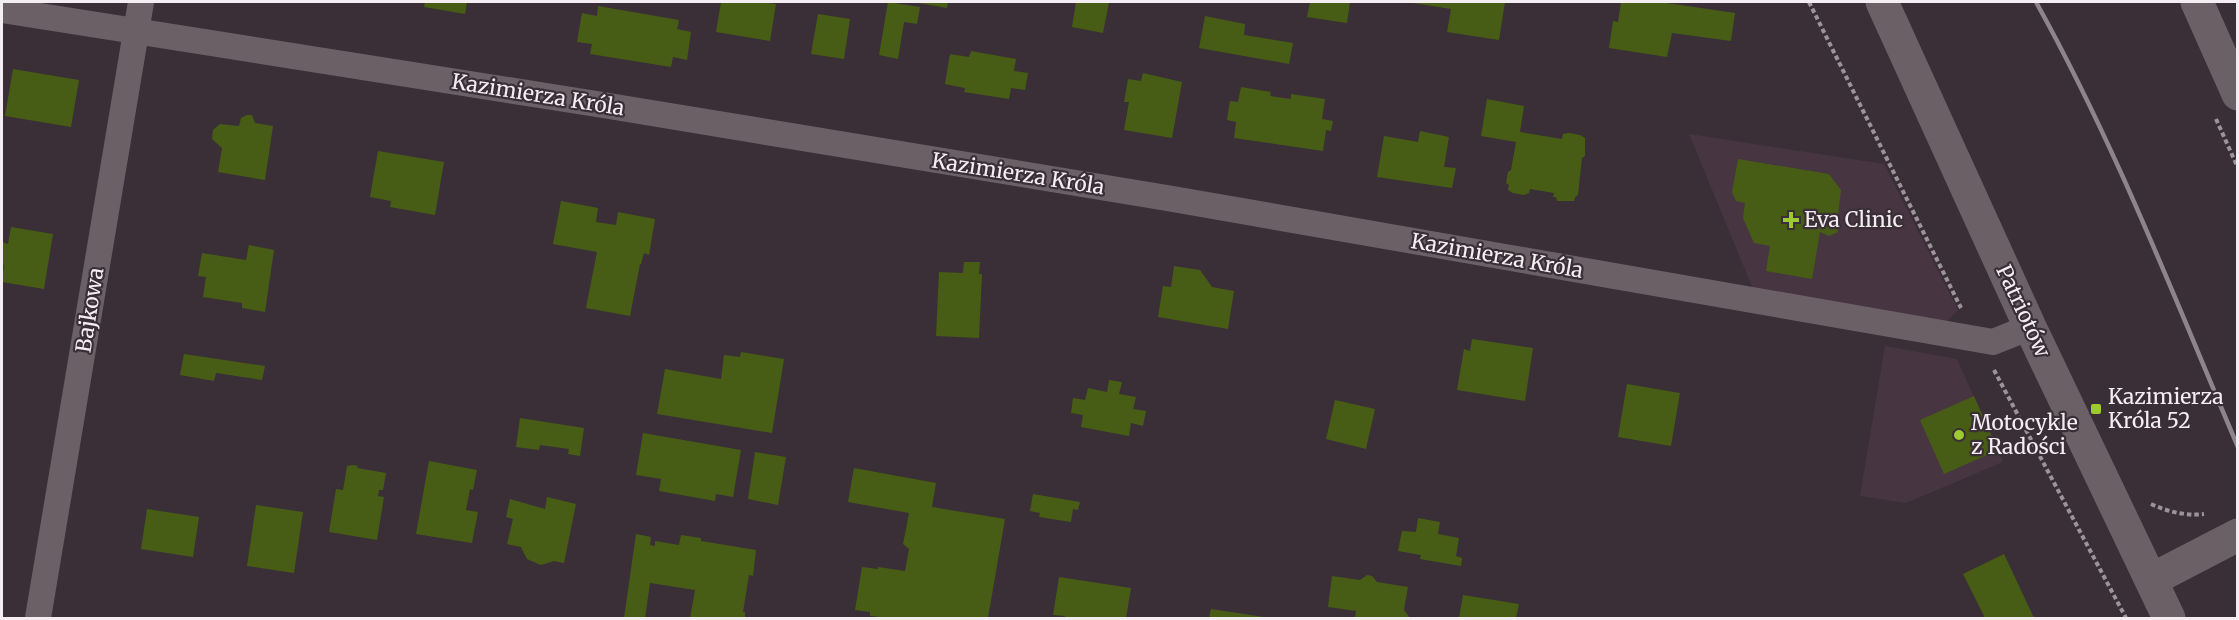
<svg xmlns="http://www.w3.org/2000/svg" width="2239" height="620" viewBox="0 0 2239 620" font-family="Merriweather,serif">
<rect width="100%" height="100%" fill="#3a2f36"/>
<path fill="#473641" d="M1689,134L1884,164L1958,310L1947,322L1753,289Z
M1885,346L1957,359L2003,462L1906,503L1860,496Z"/>
<path fill="#475d15" d="M425,2H467L465,14L424,7Z
M721,2H760L776,4L770,41L716,32Z
M888,2L920,7L917,24L904,22L898,59L879,55Z
M913,2H948L947,8Z
M1076,2H1109L1103,33L1072,27Z
M1310,2H1350L1347,23L1307,17Z
M1407,2H1505L1499,40L1447,32L1451,9Z
M1621,2H1660L1735,13L1731,41L1672,33L1667,57L1609,48L1613,21L1618,22Z
M598,6L679,20L677,29L691,32L687,60L673,57L671,67L590,54L592,44L577,42L582,13L597,16Z
M818,14L850,19L844,59L811,54Z
M1205,16L1245,24L1244,35L1293,43L1289,64L1199,48Z
M971,51L1016,59L1014,71L1028,73L1025,90L1011,88L1009,99L964,92L965,88L945,84L950,54L969,57Z
M13,69L79,80L71,127L5,116Z
M1143,73L1182,82L1172,138L1124,130L1129,102H1124L1128,79L1141,81Z
M1241,87L1271,92L1270,96L1291,99V94L1325,99L1322,119L1333,121L1331,131L1326,130L1323,151L1234,138L1236,122L1227,120L1230,101L1238,102Z
M1487,99L1524,106L1520,132L1562,139L1563,134L1569,133L1580,135L1585,138V156L1582,158L1578,195L1575,197L1574,201H1557L1556,197H1553L1554,193L1530,189L1529,193L1524,195L1513,193L1508,190L1509,185L1506,183L1508,172L1511,170L1516,142L1481,136Z
M247,115H252L255,123L273,126L265,180L218,172L222,148L212,139L213,130L220,124L239,126L241,118Z
M1420,131L1449,137L1444,167L1456,168L1452,188L1377,177L1384,136L1418,142Z
M378,151L444,162L435,215L390,207L391,201L370,197Z
M1738,159L1829,174L1841,190L1837,223L1838,232L1829,236L1820,232L1812,279L1766,271L1770,246L1754,243L1743,218L1745,203L1736,201L1732,192Z
M561,201L598,208L596,222L616,225L618,212L655,219L649,255L644,253L641,264H640L630,316L586,308L597,252L553,244Z
M11,227L53,234L44,289L2,282L4,265L2,264V242L8,244Z
M249,245L274,250L265,312L242,308V303L203,297L206,277L198,276L202,253L246,260Z
M964,262H980L979,274H982L979,338L936,336L939,272L963,273Z
M1174,266L1200,270L1212,287L1234,291L1228,329L1158,317L1163,286L1171,287Z
M1472,339L1533,348L1525,401L1457,390L1464,349L1470,351Z
M741,352L784,359L772,433L657,414L665,369L721,379L724,355L740,357Z
M184,354L265,366L262,380L216,373L214,381L180,375Z
M1109,380L1122,382L1119,394L1136,397L1133,409L1146,411L1143,426L1131,423L1129,436L1081,427L1083,415L1071,413L1073,398L1085,400L1088,388L1107,392Z
M1627,384L1680,393L1671,446L1618,437Z
M1974,396L1998,450L1944,474L1920,420Z
M1335,400L1375,409L1366,449L1326,439Z
M520,418L584,428L580,456L568,454L569,449L540,445L539,450L516,447Z
M643,433L741,450L733,497L716,494L715,501L659,491L661,479L636,475Z
M755,452L786,457L778,505L748,499Z
M429,461L477,470L473,490L470,489L466,510L478,512L472,543L416,534Z
M353,465L358,466L357,468L386,473L383,490H379L378,496L384,497L377,540L329,532L336,489L343,490L347,466Z
M854,468L936,483L932,507L1005,519L988,618H890L870,616V612L855,610L862,567L878,569V567L905,571L909,549L903,544L909,513L848,502Z
M1033,494L1080,502L1078,510L1073,509L1071,522L1039,517L1040,513L1030,511Z
M547,497L576,504L564,563L554,561L541,565L527,559L521,547L507,544L513,519L506,517L510,499L545,509Z
M256,505L303,512L294,573L247,566Z
M147,509L199,517L193,557L141,549Z
M1418,518L1440,522L1438,534L1459,538L1456,556L1462,558L1461,566L1420,559L1421,555L1398,551L1402,531L1416,532Z
M636,534L651,537L650,545L655,546V541L679,545L681,535L701,538V541L756,550L753,576L749,575L743,612H745V618H690L695,590L650,583L645,618H624Z
M2004,554L2034,618H1985L1963,574Z
M1367,575L1372,576L1377,582L1408,587L1404,610L1410,618H1355L1356,611L1328,607L1332,576L1360,580Z
M1059,577L1131,588L1126,618H1064L1065,616L1053,615Z
M1463,595L1519,604L1516,618H1459Z
M1211,609L1264,617V618H1209Z"/>
<g fill="none" stroke-linecap="round" stroke-linejoin="round">
<path stroke="#9d949a" stroke-width="4" stroke-dasharray="4.5 3" stroke-linecap="butt" d="M1809,2L1961,308
M2216,119L2238,168
M1994,370L2126,618
M2151,504C2169,512 2185,516 2204,514"/>
<path stroke="#6c6067" stroke-width="26" d="M2,10L603,105L1167,198L1993,342L2030,327
M38,618L141,2"/>
<path stroke="#6c6067" stroke-width="33" d="M1882,2L2030,327L2169,618
M2197,2L2238,94
M2151,580L2238,535"/>
<path stroke="#8e858b" stroke-width="4.5" d="M2036,2C2115,144 2174,297 2238,447"/>
</g>
<g fill="#9dca30" stroke="#3a2f36" stroke-width="2">
<path d="M1788 211h6v6h6v6h-6v6h-6v-6h-6v-6h6z"/>
<rect x="2090" y="403" width="12" height="12" rx="3"/>
<circle cx="1959" cy="435" r="6"/>
</g>
<g text-anchor="middle" stroke-width="4.5" stroke-linejoin="round" paint-order="stroke">
<g font-size="21" fill="#f4edf1" stroke="#3a2f36">
<text transform="translate(538 95) rotate(9)" y="7">Kazimierza Króla</text>
<text transform="translate(1018 174) rotate(9)" y="7">Kazimierza Króla</text>
<text transform="translate(1497 256) rotate(10)" y="7">Kazimierza Króla</text>
<text transform="translate(90 310) rotate(-81)" y="7">Bajkowa</text>
<text transform="translate(2023 311) rotate(65)" y="7">Patriotów</text>
</g>
<g font-size="21" fill="#f4edf1" stroke="#3a2f36" text-anchor="start">
<text x="1804" y="227">Eva Clinic</text>
<text x="2108" y="404">Kazimierza<tspan x="2108" dy="24">Króla 52</tspan></text>
<text x="1971" y="430">Motocykle<tspan x="1971" dy="24">z Radości</tspan></text>
</g>
</g>
<rect width="2239" height="620" fill="none" stroke="#f4edf1" stroke-width="6"/>
</svg>
